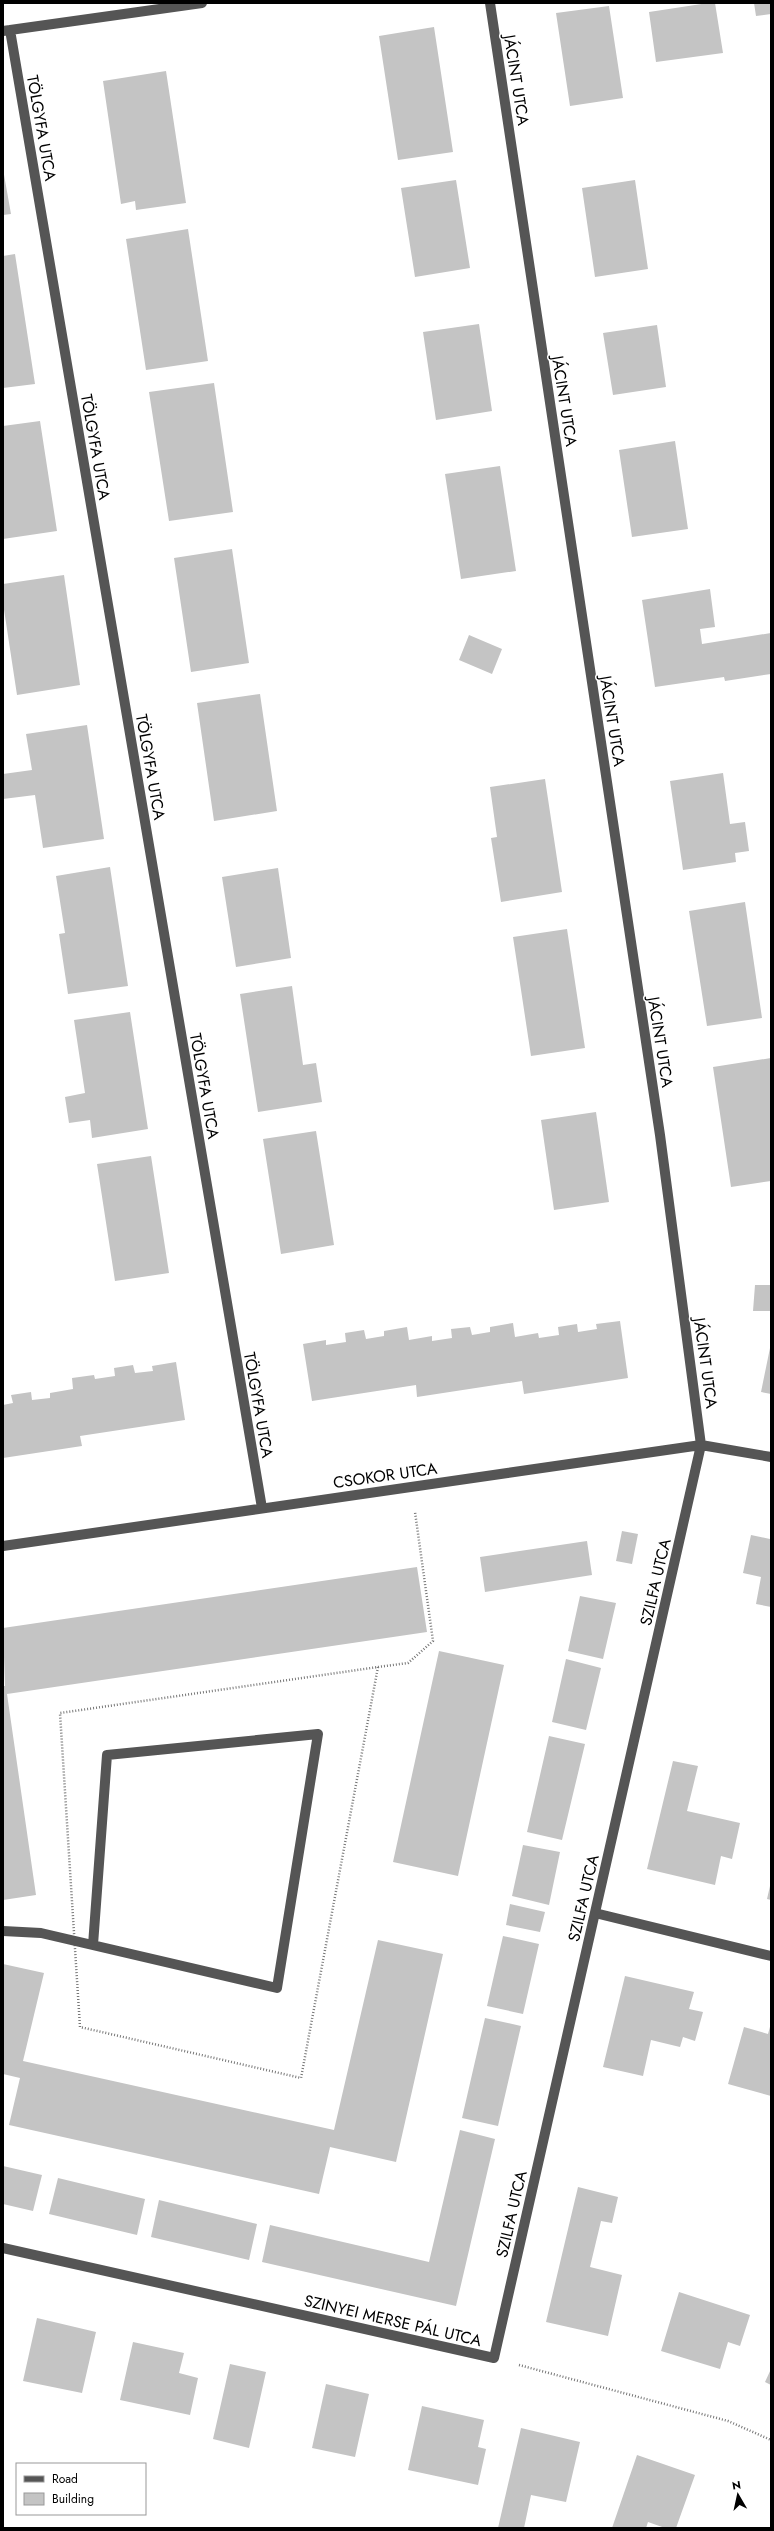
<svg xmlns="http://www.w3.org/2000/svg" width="774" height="2531" viewBox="0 0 774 2531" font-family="Jost,sans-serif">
<rect width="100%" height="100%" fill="#fff"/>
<path fill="#c4c4c4" d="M708,3H715L723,53L656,62L649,12Z
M754,3H771V14L756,16Z
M609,6L623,98L570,106L556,13Z
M434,27L453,152L398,160L379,36Z
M166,71L186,203L136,210L135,201L121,204L103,81Z
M3,169L11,214L3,215Z
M456,180L470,268L415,277L401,188Z
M635,180L648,269L595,277L582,188Z
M188,229L208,361L146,370L126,239Z
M15,254L35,384L3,388V256Z
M479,324L492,411L436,420L423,332Z
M657,325L666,387L613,395L603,333Z
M214,383L233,512L169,521L149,392Z
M40,421L57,531L3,539V426Z
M675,441L688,529L632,537L619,450Z
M500,466L516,571L461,579L445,474Z
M232,549L249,663L191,672L174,558Z
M64,575L80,685L17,695L3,603V584Z
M710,589L715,627L700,629L702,644L771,633V674L725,681L724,677L655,687L642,600Z
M469,635L502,649L492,674L459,660Z
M260,694L277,811L214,821L197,703Z
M87,725L104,839L43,848L35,795L3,799V774L32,770L26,734Z
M723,773L730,824L745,822L749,851L735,853L736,862L683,870L670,781Z
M545,779L562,892L501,902L491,838L497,837L490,787Z
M110,867L128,986L68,994L59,934L65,933L56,876Z
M278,868L291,958L236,967L222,877Z
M745,902L762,1018L707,1026L689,911Z
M567,929L585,1048L531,1056L513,937Z
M292,986L303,1065L316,1063L322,1102L258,1112L240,994Z
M130,1012L148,1129L92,1138L90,1120L69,1123L65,1097L85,1093L74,1020Z
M771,1058V1181L731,1187L713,1067Z
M596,1112L609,1202L554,1210L541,1120Z
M316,1131L334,1245L281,1254L263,1139Z
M151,1156L169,1273L115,1281L97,1164Z
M755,1285H771V1311H753Z
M620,1321L628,1378L524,1394L522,1381L417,1397L416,1385L312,1401L303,1344L326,1340V1345L346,1342L345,1333L364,1330L366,1339L384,1336V1331L407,1327L409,1340L432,1336V1341L452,1338L451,1329L470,1327L472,1335L490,1332V1327L513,1323L515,1337L538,1333L539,1338L559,1335L558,1327L577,1324L578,1332L597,1329L596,1324Z
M770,1348H771V1394L761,1392Z
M176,1362L185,1420L80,1436L82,1446L3,1458V1405L13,1403L11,1395L31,1392L32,1400L50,1398V1393L73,1389L72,1378L94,1375L95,1379L115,1376L114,1368L133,1365L135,1373L153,1371L152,1366Z
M622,1531L638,1534L632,1564L616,1561Z
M751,1535L770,1539L771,1535V1607L756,1604L761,1577L743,1573Z
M587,1541L592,1575L485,1592L480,1557Z
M417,1567L427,1632L7,1694L36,1895L3,1900V1686H5L3,1628Z
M580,1596L616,1603L603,1659L568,1651Z
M439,1651L504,1665L458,1876L393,1862Z
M566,1659L601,1668L586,1730L552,1722Z
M549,1736L585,1744L562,1840L527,1832Z
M673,1761L698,1766L687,1811L740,1823L732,1859L721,1856L715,1885L647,1869Z
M523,1845L560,1852L549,1905L512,1896Z
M770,1886H771V1900L767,1899Z
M510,1904L545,1912L540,1932L506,1925Z
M503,1936L539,1944L523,2014L487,2006Z
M378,1940L443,1954L396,2162L330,2147L319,2194L9,2125L20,2078L3,2074V1964L44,1973L23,2061L334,2130Z
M625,1976L694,1992L689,2009L703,2012L695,2041L683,2037L680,2047L651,2040L643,2076L603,2067Z
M485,2018L521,2026L498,2126L462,2118Z
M771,2023V2096L728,2084L744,2027L768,2034Z
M460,2130L495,2139L456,2306L262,2262L270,2225L429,2262Z
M3,2166L42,2175L33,2211L3,2204Z
M58,2178L145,2199L137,2235L49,2214Z
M578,2187L618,2197L612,2223L601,2221L590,2267L622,2275L608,2336L546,2322Z
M159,2200L257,2224L249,2260L151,2237Z
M679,2292L750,2315L740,2346L728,2342L720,2369L661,2351Z
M37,2318L96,2332L82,2393L23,2381Z
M133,2342L184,2353L179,2373L198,2378L190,2415L120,2400Z
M230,2364L266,2372L249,2448L213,2439Z
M771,2369V2385L765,2382Z
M326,2384L369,2394L355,2457L312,2448Z
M422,2406L484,2420L478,2447L486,2449L478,2485L408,2470Z
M521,2428L580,2442L566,2502L531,2495L524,2528H498Z
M637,2455L695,2475L676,2528H665L648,2522L646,2528H612Z"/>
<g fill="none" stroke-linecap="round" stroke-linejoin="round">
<path stroke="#777" stroke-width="2.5" stroke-dasharray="1 2" stroke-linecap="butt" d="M378,1667L301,2078L80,2027L60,1713Z
M378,1667L408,1663L433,1641L415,1512
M519,2365L728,2421L771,2440"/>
<path stroke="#555" stroke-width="10" d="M10,30L262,1508
M3,31L202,3
M3,1546L701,1445L771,1457
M595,1913L771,1956
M3,1931L41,1933L277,1988L318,1734L107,1755L93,1945
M3,2248L494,2358L701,1445L660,1135L490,3"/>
</g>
<g text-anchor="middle" stroke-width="3" stroke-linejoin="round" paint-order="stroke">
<g font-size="16" fill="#000" stroke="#fff">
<text transform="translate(517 80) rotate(81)" y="6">JÁCINT UTCA</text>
<text transform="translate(42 128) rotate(80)" y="6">TÖLGYFA UTCA</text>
<text transform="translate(565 401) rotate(81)" y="6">JÁCINT UTCA</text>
<text transform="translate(96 447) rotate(80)" y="6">TÖLGYFA UTCA</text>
<text transform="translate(613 721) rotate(81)" y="6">JÁCINT UTCA</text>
<text transform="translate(151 767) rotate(80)" y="6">TÖLGYFA UTCA</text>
<text transform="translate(661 1042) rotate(81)" y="6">JÁCINT UTCA</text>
<text transform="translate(205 1086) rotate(80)" y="6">TÖLGYFA UTCA</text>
<text transform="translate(706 1363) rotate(82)" y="6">JÁCINT UTCA</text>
<text transform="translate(259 1405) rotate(80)" y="6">TÖLGYFA UTCA</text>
<text transform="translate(385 1475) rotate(-8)" y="6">CSOKOR UTCA</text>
<text transform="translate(655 1582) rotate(-77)" y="6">SZILFA UTCA</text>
<text transform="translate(583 1898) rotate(-77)" y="6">SZILFA UTCA</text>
<text transform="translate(511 2214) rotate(-77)" y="6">SZILFA UTCA</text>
<text transform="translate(393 2320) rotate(13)" y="6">SZINYEI MERSE PÁL UTCA</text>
</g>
</g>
<rect width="774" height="2531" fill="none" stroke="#000000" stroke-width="8"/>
<rect x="16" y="2463" width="130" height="52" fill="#ffffff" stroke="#999999"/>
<rect x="24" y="2476" width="20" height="6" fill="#555555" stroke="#999999"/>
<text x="52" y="2483" font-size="12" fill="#000000">Road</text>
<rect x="24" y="2493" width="20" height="12" fill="#c4c4c4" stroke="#999999"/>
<text x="52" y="2503" font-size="12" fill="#000000">Building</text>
<g transform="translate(738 2495) rotate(351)" stroke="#ffffff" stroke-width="3" paint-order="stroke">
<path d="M0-3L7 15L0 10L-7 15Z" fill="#000000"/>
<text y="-6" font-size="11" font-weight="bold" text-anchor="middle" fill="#000000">N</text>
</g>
</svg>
